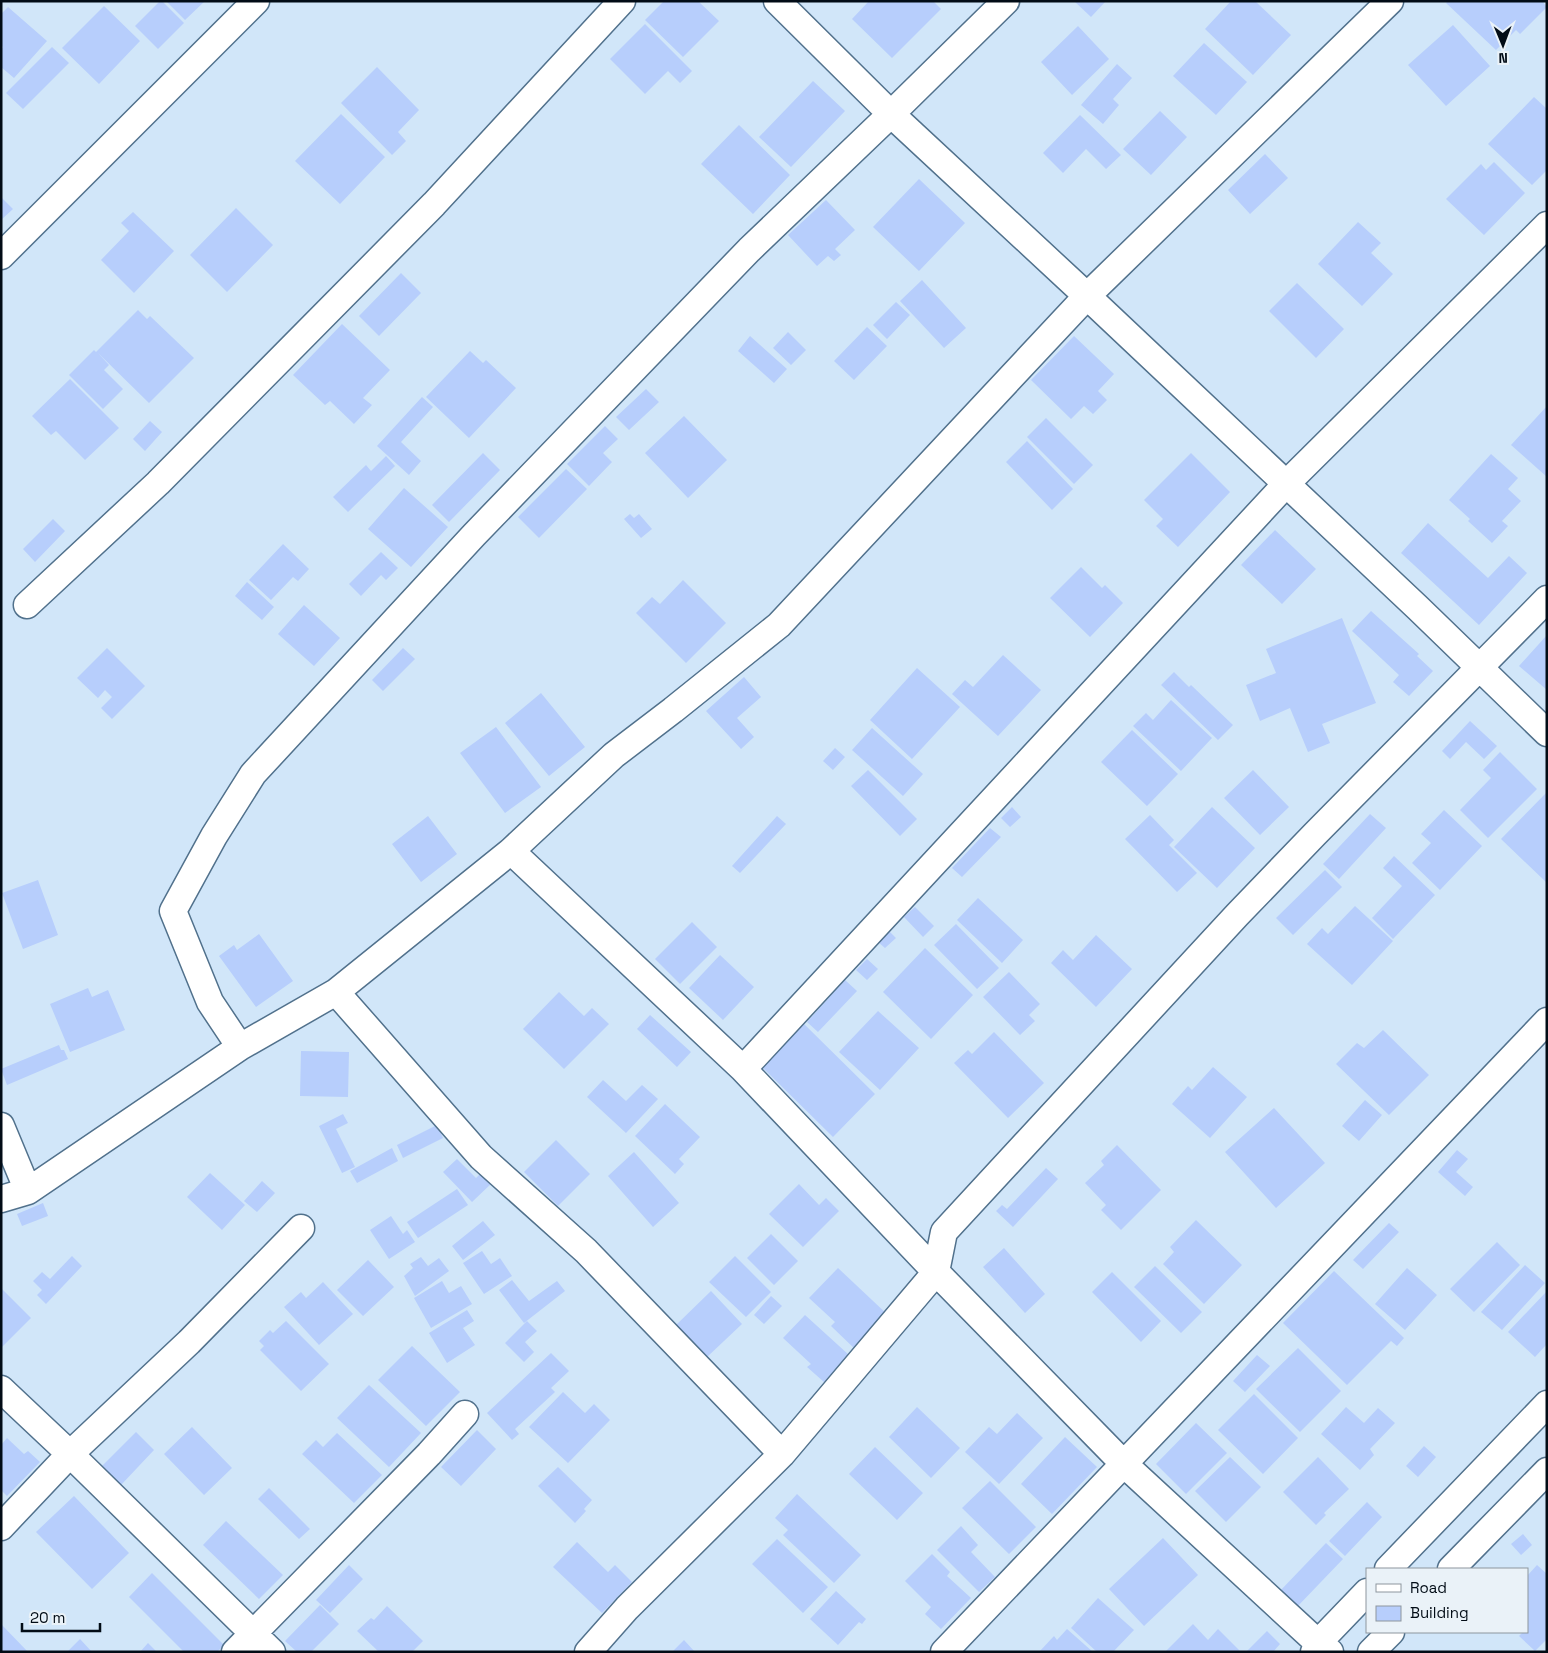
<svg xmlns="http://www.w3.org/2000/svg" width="1548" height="1653" viewBox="0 0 1548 1653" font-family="'Space Grotesk',sans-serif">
<rect width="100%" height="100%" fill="#d1e6f9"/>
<path fill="#b7cefc" d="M160,1H162L184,23L158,49L135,26Z
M166,1H205L185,20Z
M664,1H698L719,21L683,57L645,20Z
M869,1H933L941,9L892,58L852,19Z
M1074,1H1106L1091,17Z
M1231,1H1255L1291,35L1253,75L1205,29Z
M1448,1H1542L1547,7L1520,34L1516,30L1496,50L1446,3Z
M104,6L140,41L99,84L62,48Z
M8,7L47,41L14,78L1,67V49L3,47L1,46V14Z
M645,24L692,71L680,83L668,71L645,94L610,59Z
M1453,25L1490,66L1446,106L1408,65Z
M1078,26L1109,59L1072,95L1041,62Z
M1204,43L1247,82L1216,115L1173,76Z
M52,47L69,63L23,109L6,93Z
M1117,64L1132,78L1113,99L1119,105L1103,124L1081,105Z
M377,67L419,110L398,132L406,141L392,155L341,103Z
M813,81L845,111L791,167L759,137Z
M1534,97L1547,109V170L1532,185L1488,144Z
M1160,111L1187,137L1151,175L1123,149Z
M341,114L385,157L340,204L295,161Z
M1080,115L1121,155L1106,169L1086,149L1063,173L1043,153Z
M739,125L790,175L753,214L701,164Z
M1265,154L1288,178L1250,214L1228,190Z
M1494,162L1525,193L1484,235L1446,199L1481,164L1486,170Z
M919,179L965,223L919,271L873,227Z
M1,197L13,209L1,220Z
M826,200L855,230L835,249L841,255L834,261L828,256L817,266L788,235Z
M236,208L273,245L227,292L190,255Z
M133,212L174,251L134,293L101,260L129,231L121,223Z
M1358,222L1381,243L1371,253L1393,274L1362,306L1318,264Z
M401,273L421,293L379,336L359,316Z
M922,280L966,328L944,348L900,301Z
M1297,283L1344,329L1316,358L1269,311Z
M896,302L910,315L887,339L873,325Z
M138,310L147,319L150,316L194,358L149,403L98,353L109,365L104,370L123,389L103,409L69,375L94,350L96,352Z
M342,324L390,370L363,398L372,405L354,424L330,401L325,405L293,375Z
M867,327L887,346L854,380L834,361Z
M788,332L806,350L791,365L773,348Z
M750,336L787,369L774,383L738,351Z
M1074,336L1114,374L1098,391L1107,400L1093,414L1084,406L1071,419L1031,380Z
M470,351L483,363L486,360L516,388L469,438L426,397Z
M70,379L119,428L85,460L56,431L51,435L32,416Z
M646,389L659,402L629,430L616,417Z
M422,397L433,407L401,442L421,461L409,475L377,446Z
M1547,406V477L1511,445Z
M684,416L727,460L688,498L645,453Z
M1046,418L1093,465L1074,484L1027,437Z
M150,421L162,432L145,451L133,439Z
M605,426L618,439L603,453L612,462L589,486L567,464Z
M1027,441L1073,489L1052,510L1006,462Z
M483,453L500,470L449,522L432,505Z
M1191,453L1230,492L1178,547L1156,526L1163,519L1144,500Z
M1491,454L1518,478L1508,489L1521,501L1502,521L1508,526L1492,543L1468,521L1470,519L1449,500Z
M386,456L395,466L348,512L333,497L366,465L371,471Z
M566,469L587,489L539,538L518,517Z
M404,488L448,527L411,567L368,529Z
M630,514L634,518L639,514L652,529L641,538L624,519Z
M53,519L65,531L35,562L23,549Z
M1428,523L1488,578L1509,556L1527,573L1479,625L1401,553Z
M1275,530L1316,569L1282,604L1241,565Z
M283,544L309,569L298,581L293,577L271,600L249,580Z
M381,552L398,568L386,580L381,575L361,596L349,584Z
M1081,567L1102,588L1105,585L1123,603L1090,637L1050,598Z
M683,580L726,623L686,663L636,613L652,597L660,604Z
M247,582L274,607L262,620L235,596Z
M304,605L340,638L314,666L278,634Z
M1371,611L1419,654L1417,656L1433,671L1409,696L1393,682L1399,675L1352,631Z
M1342,618L1376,703L1322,724L1330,743L1308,752L1290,708L1260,721L1246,685L1276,673L1266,649Z
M1547,635V690L1519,666Z
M107,648L145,686L112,719L101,708L112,697L105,690L98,698L77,678Z
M403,648L415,659L383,691L372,680Z
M1003,655L1041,690L998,736L952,694L965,680L973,687Z
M917,668L960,707L912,759L870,720Z
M1174,672L1189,687L1191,685L1233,725L1218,740L1161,685Z
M744,677L761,697L737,718L754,737L741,749L706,711Z
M541,693L585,747L549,776L505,723Z
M1171,700L1212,738L1181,771L1133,726L1146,713L1153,720Z
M1470,721L1497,746L1484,759L1466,742L1450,759L1442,751Z
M496,727L541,787L505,813L460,753Z
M872,728L923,774L903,796L852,750Z
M1132,730L1178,774L1147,806L1101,762Z
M835,748L845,757L833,770L823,761Z
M1500,752L1537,789L1488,838L1460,810L1491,778L1483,770Z
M868,770L917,819L900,836L851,786Z
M1253,770L1289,807L1260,835L1224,798Z
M1547,792V883L1501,839Z
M1012,807L1021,817L1010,827L1001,818Z
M1212,807L1255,848L1217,888L1174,847Z
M1444,810L1482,846L1440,890L1412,863L1431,843L1421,834Z
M1370,814L1386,828L1339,879L1323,864Z
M1150,815L1174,840L1169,845L1197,873L1177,892L1125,839Z
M428,816L457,854L421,882L392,844Z
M777,816L786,824L740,873L732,866Z
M990,828L1001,837L962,877L952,868Z
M1394,856L1435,895L1393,939L1372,918L1402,886L1383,868Z
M1325,870L1342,887L1293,935L1276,918Z
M38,880L58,935L23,949L2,893Z
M978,898L1023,940L1002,963L957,920Z
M1355,906L1393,941L1352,985L1307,944L1322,928L1328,934Z
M915,907L934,926L923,937L904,917Z
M692,922L717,947L680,984L655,959Z
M956,924L999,968L977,989L934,945Z
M889,931L896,938L885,948L878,942Z
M259,934L293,981L256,1007L219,956L234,945L237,950Z
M1096,935L1132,969L1096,1007L1051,963L1063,950L1073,960Z
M925,948L973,995L931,1039L883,992Z
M720,955L754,987L723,1020L689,988Z
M867,959L878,969L867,980L856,970Z
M1009,972L1040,1004L1029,1015L1035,1021L1020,1035L983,997Z
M845,980L857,991L818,1032L807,1022Z
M88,988L92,997L108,990L125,1030L70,1052L50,1004Z
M559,992L584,1016L592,1008L609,1024L564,1069L523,1029Z
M878,1011L919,1048L880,1090L839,1052Z
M650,1015L691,1052L677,1067L637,1029Z
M802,1022L875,1094L833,1137L760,1065Z
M1383,1030L1429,1075L1389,1115L1336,1064L1357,1043L1364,1048Z
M994,1032L1044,1083L1008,1118L954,1063L968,1050L972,1054Z
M59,1045L61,1050H64L68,1059L7,1085L1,1069Z
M301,1051L349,1052L348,1097L300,1096Z
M1213,1067L1247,1097L1210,1138L1172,1104L1188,1086L1192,1090Z
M603,1080L626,1101L642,1085L658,1099L626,1133L587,1097Z
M1365,1100L1382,1115L1359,1141L1342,1126Z
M665,1104L700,1137L679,1159L684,1164L675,1174L635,1136Z
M1274,1108L1325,1163L1276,1208L1225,1152Z
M343,1114L348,1123L336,1129L355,1167L342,1173L319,1126Z
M437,1125L443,1138L403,1158L397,1145Z
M556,1140L590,1174L558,1206L524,1172Z
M1117,1145L1161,1190L1121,1230L1101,1210L1106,1205L1085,1183L1104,1165L1101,1161Z
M392,1148L398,1161L357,1183L350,1171Z
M1457,1150L1468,1159L1456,1172L1473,1187L1465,1196L1438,1172Z
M634,1152L679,1203L653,1227L608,1176Z
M457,1159L476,1178L482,1172L493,1182L472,1202L443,1172Z
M1046,1168L1058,1179L1013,1227L996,1211L1002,1205L1007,1209Z
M210,1173L245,1205L222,1230L187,1197Z
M262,1181L275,1193L257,1212L244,1201Z
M799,1184L819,1205L826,1198L839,1211L803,1247L769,1214Z
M457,1189L468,1205L418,1238L407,1222Z
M43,1203L48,1216L22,1226L17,1214Z
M391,1216L403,1234L407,1230L415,1242L389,1259L370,1230Z
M1196,1220L1242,1265L1204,1304L1163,1264L1174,1252L1170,1247Z
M483,1221L495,1235L463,1260L452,1246Z
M1389,1223L1399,1232L1363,1269L1353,1260Z
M771,1234L798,1261L774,1285L747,1258Z
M1497,1242L1520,1265L1474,1312L1450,1289Z
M1004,1248L1045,1294L1025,1313L983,1267Z
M482,1251L491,1264L500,1258L512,1276L484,1294L463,1263Z
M72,1256L82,1266L46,1304L37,1295L42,1290L33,1281L42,1272L50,1279Z
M735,1256L771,1292L746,1317L709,1282Z
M421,1257L428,1266L439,1258L449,1271L415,1296L404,1276L413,1268L410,1264Z
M368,1260L394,1287L363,1316L337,1290Z
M1525,1265L1545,1283L1502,1330L1481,1312Z
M1155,1266L1202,1312L1181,1333L1134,1287Z
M838,1268L889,1316L856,1350L831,1326L835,1322L809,1298Z
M1407,1268L1437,1295L1405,1330L1375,1304Z
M1334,1271L1404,1338L1397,1346L1391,1341L1347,1385L1283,1323Z
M1112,1272L1161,1321L1141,1342L1092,1292Z
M512,1280L529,1301L557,1281L565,1291L524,1323L499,1290Z
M442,1281L449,1293L461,1286L472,1304L431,1328L414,1298Z
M323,1282L353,1314L319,1345L284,1307L301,1292L306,1298Z
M1,1288L31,1318L1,1348Z
M711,1291L742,1324L706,1358L675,1326Z
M1547,1291V1344L1535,1357L1508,1332Z
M771,1296L782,1306L764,1324L754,1315Z
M467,1310L474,1321L463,1328L475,1345L447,1363L429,1333Z
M805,1315L849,1355L824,1382L807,1367L811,1364L783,1338Z
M286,1321L329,1364L301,1391L260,1350L264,1346L259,1341L270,1330L273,1333Z
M527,1321L537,1331L525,1342L534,1352L524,1362L505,1343Z
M412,1346L460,1392L426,1426L378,1380Z
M1298,1348L1341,1391L1300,1432L1256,1389Z
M551,1353L569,1371L551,1388L555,1392L515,1429L519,1434L512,1440L487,1413Z
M1257,1355L1270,1366L1245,1392L1233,1381Z
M369,1385L421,1433L389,1467L337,1418Z
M563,1392L585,1413L594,1404L610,1420L568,1463L529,1427Z
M1254,1394L1298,1438L1263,1474L1218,1430Z
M917,1407L960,1448L931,1478L889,1437Z
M1346,1407L1364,1423L1378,1408L1395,1423L1370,1449L1374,1455L1360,1470L1321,1434Z
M1017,1413L1043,1438L999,1484L965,1452L989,1427L997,1434Z
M1196,1423L1227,1453L1186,1494L1156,1464Z
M192,1427L232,1468L204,1495L164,1454Z
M477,1430L496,1449L461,1486L441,1467Z
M136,1432L154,1450L121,1485L102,1466Z
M337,1433L382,1475L354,1503L302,1454L316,1440L323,1447Z
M1065,1437L1097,1467L1052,1514L1021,1484Z
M7,1438L24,1454L28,1451L40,1462L7,1496L1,1490V1445Z
M1424,1446L1436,1457L1418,1477L1406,1466Z
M875,1447L923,1493L897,1520L849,1474Z
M1230,1457L1261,1487L1226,1522L1195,1491Z
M1318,1457L1349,1489L1324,1513L1326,1515L1316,1525L1283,1492Z
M558,1467L592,1500L584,1509L586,1511L575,1523L538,1486Z
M990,1481L1036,1527L1009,1554L962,1508Z
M269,1488L310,1529L299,1539L258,1499Z
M797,1494L861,1555L834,1583L783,1535L788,1530L775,1518Z
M74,1496L129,1553L92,1589L36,1532Z
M1367,1502L1382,1517L1345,1556L1329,1541Z
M226,1521L283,1575L259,1599L203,1545Z
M961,1526L978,1545L971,1552L995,1577L979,1592L937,1550Z
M1523,1534L1532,1545L1521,1555L1511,1544Z
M1163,1538L1198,1575L1144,1626L1109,1589Z
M777,1539L828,1587L803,1613L752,1564Z
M577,1542L608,1572L615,1565L632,1582L602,1613L553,1567Z
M1326,1543L1343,1559L1296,1608L1279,1592Z
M932,1554L950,1572L947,1576L971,1598L941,1629L925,1614L931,1607L905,1581Z
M349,1565L363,1579L330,1613L316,1600Z
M1537,1565L1547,1574V1639L1535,1651L1519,1636L1523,1632H1527V1576Z
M152,1573L224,1645L217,1652H184L129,1597Z
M836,1591L866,1619L862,1624L859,1622L838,1645L810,1619Z
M1098,1598L1134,1630L1113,1652H1097L1071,1628Z
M320,1605L339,1624L311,1652H297L285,1641Z
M387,1606L423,1641L412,1652H379L357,1631L371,1618L374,1620Z
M1,1624L28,1652H1Z
M1193,1624L1208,1640L1218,1629L1241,1652H1165Z
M1067,1629L1093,1652H1039L1054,1636L1057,1640Z
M1267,1631L1280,1644L1273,1652H1246Z
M80,1639L92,1652H67Z
M684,1640L695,1652H672Z
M148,1643L157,1652H140Z"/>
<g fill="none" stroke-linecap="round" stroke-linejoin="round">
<g stroke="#51718c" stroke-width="29">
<path id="minor" d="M777,1L891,114L1087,296L1418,608L1547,733
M1,256L256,1
M27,605L158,483L434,204L622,1
M511,851L743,1069L936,1272L1124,1464L1318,1643L1330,1652
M336,992L481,1157L586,1251L782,1454
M240,1047L210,1002L173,911L214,836L253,774L474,535L749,250L891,114L1006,1
M743,1069L1286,484L1547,225
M1,1126L28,1191
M1,1199L28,1191L240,1047L336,992L511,851L614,755L673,710L779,625L1087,296L1390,1
M1,1389L70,1454L272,1652
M1,1527L70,1454L189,1342L301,1228
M1388,1569L1547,1404
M1451,1569L1547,1471
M235,1652L429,1454L465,1414
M588,1652L627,1608L782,1454L936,1272L944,1232L1237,915L1315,834L1547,599
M944,1652L1547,1021
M1314,1652L1318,1643L1367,1592
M1371,1652L1391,1632"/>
</g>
<use href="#minor" stroke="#fff" stroke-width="26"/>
</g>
<rect width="1548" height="1653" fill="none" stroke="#020c16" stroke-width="5"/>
<rect x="1366" y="1568" width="162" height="65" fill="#eaf2f8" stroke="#8d969e"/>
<rect x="1376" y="1584" width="25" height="8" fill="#ffffff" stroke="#8d969e"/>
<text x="1410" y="1593" font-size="15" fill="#020c16">Road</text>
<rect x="1376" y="1606" width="25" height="15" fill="#b7cefc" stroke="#8d969e"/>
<text x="1410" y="1618" font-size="15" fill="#020c16">Building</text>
<g transform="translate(1503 45) rotate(179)" stroke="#eaf2f8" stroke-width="4" paint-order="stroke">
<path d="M0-4L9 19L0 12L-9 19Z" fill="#020c16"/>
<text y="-8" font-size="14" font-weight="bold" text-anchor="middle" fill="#020c16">N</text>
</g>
<path d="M22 1623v8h78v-8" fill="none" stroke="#020c16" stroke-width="2.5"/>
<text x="30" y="1623" font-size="15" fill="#020c16" stroke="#eaf2f8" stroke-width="4" paint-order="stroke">20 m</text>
</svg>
